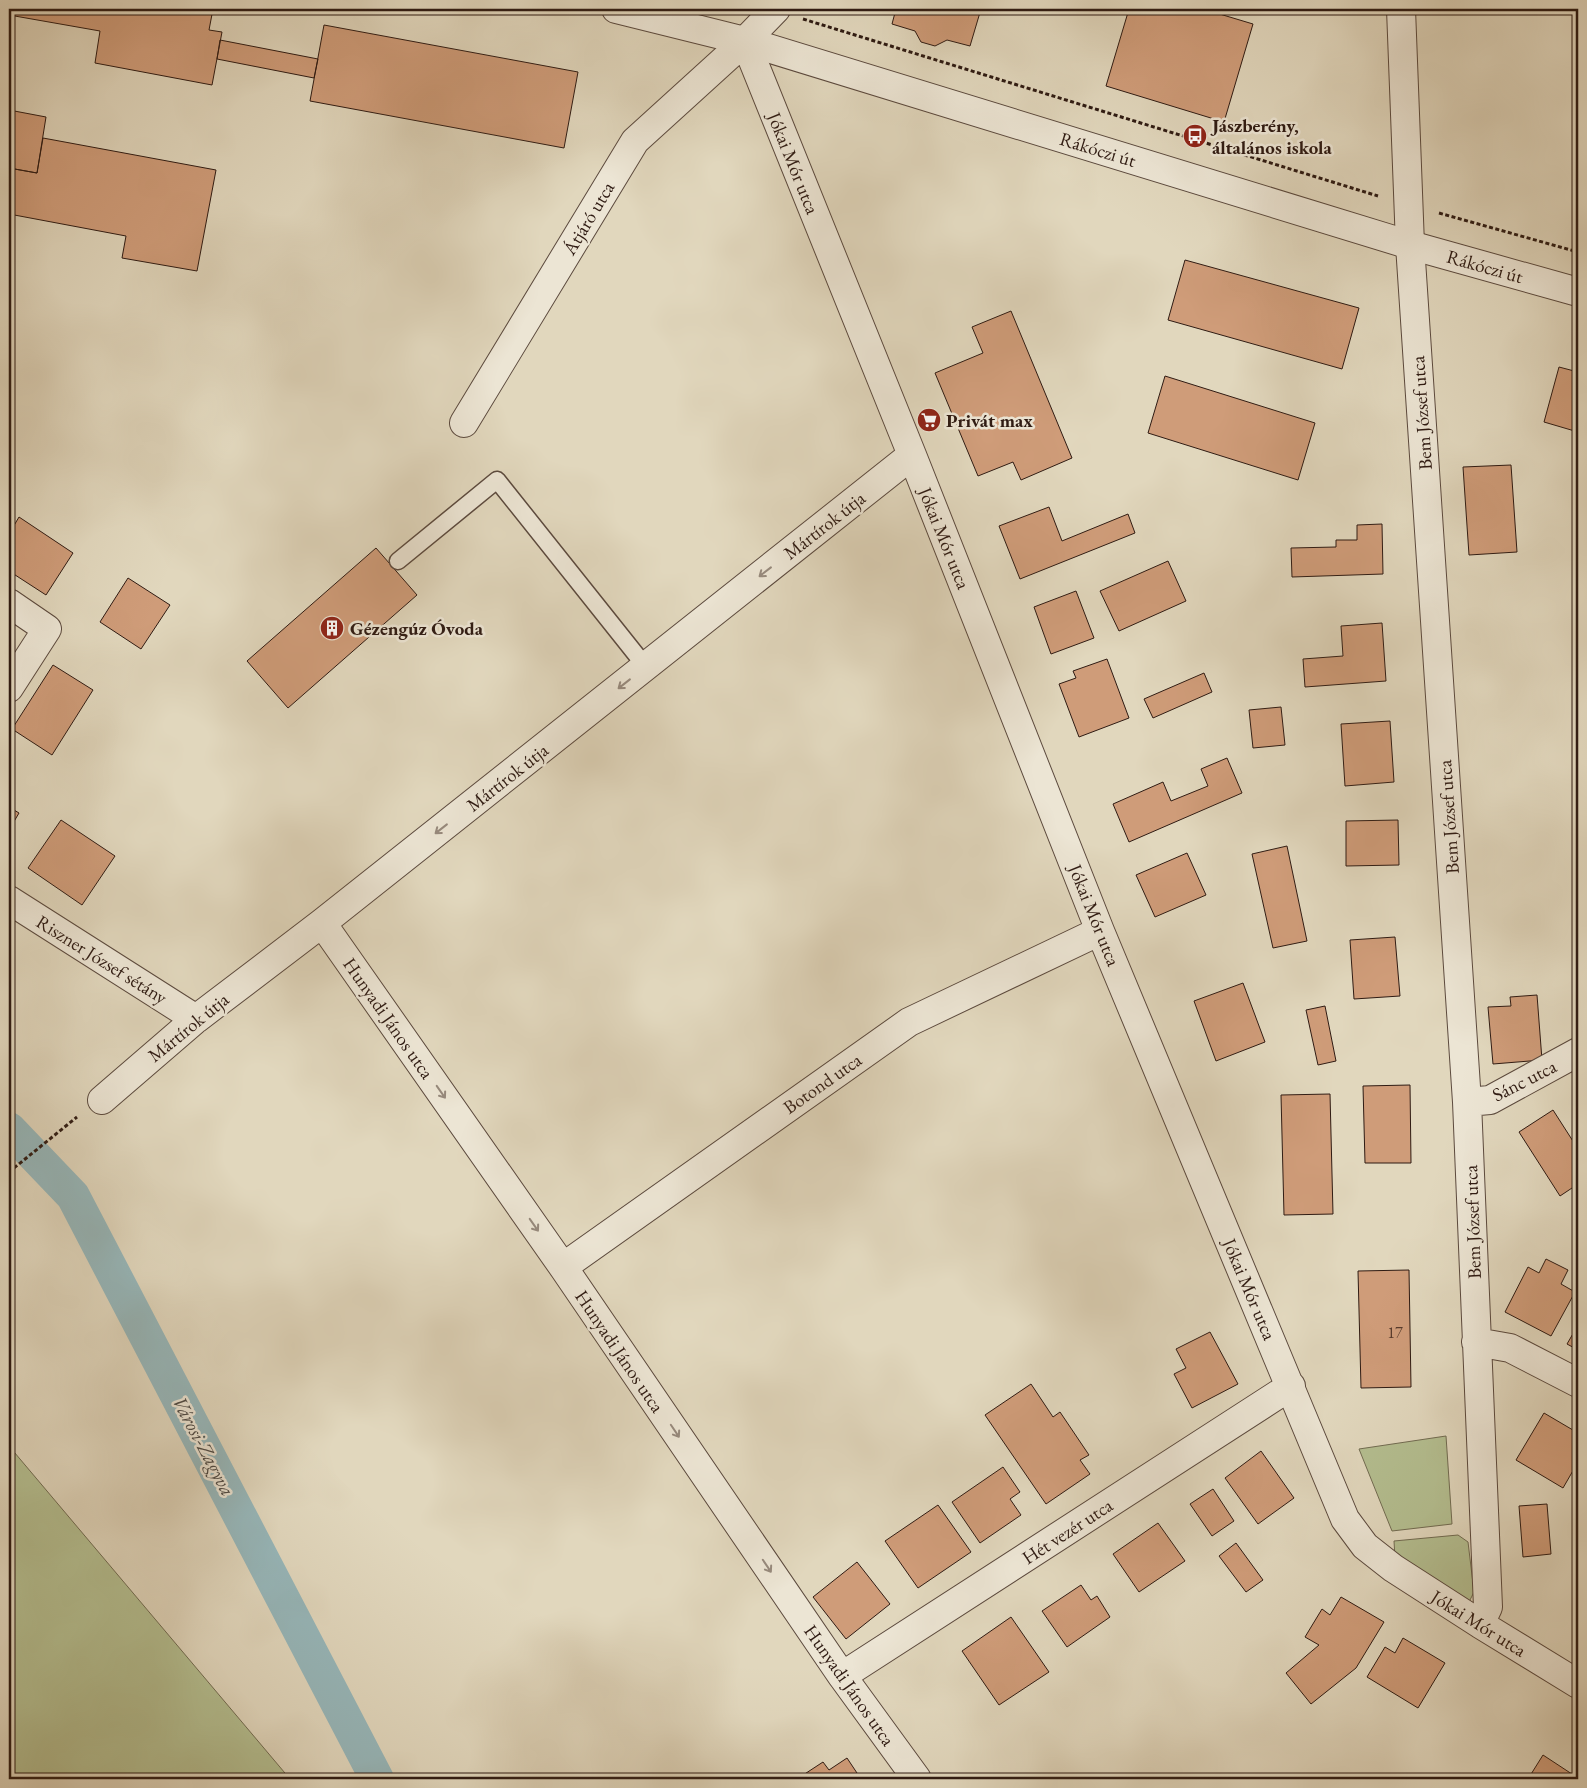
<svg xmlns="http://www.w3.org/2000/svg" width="1587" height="1788" viewBox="0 0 1587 1788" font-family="'EB Garamond',serif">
<rect width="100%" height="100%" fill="#e1d7bd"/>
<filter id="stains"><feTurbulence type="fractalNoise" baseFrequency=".004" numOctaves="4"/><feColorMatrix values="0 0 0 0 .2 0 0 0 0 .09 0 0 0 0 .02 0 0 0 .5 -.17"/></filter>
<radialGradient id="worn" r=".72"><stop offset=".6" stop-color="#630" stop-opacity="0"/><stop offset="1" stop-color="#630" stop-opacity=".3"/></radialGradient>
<path fill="#b4be90" stroke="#726c52" d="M1446,1436L1452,1524L1392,1531L1359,1449Z
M9,1446L290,1779H9Z
M1458,1535L1468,1542L1474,1592L1469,1602L1395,1558L1394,1541Z"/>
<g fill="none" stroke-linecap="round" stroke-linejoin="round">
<path stroke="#97b7ba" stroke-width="34" d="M9,1129L73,1196L377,1779"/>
</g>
<path fill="#cf9c79" stroke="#2f1b13" d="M9,9H213L209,30L222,32L212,85L95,63L100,31L9,15Z
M896,9H981L970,46L947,40L935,46L921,42L915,31L892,24Z
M1129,9H1203L1253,24L1224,122L1106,86Z
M324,25L578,72L564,148L310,101Z
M220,40L318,59L314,78L217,59Z
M9,110L46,117L37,173L9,168Z
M43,138L216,170L197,271L122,258L126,236L9,214V168L37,173Z
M1185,260L1359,308L1342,369L1168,320Z
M1011,311L1072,458L1021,480L1013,462L978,476L935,373L983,353L972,327Z
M1559,367L1578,372V432L1544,422Z
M1165,376L1315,423L1298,480L1148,433Z
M1511,465L1517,552L1469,555L1463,467Z
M1049,507L1062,541L1128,514L1135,533L1020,579L999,526Z
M19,517L73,553L46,595L9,571V534Z
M1382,524L1383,574L1292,577L1291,548L1336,547V540H1357V525Z
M376,548L417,595L288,708L247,661Z
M1168,561L1186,601L1119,631L1100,591Z
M128,578L170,605L141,649L100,622Z
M1076,591L1094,638L1051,654L1034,607Z
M1382,623L1386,681L1305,687L1303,659L1343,656L1341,626Z
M1107,659L1129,718L1079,737L1059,684L1076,678L1073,671Z
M53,665L93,690L52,755L12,729Z
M1204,673L1212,692L1153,718L1144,699Z
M1281,707L1285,745L1253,748L1249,710Z
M1390,721L1394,782L1345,786L1341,724Z
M1227,758L1242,793L1129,842L1113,804L1163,782L1171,801L1208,786L1201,769Z
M9,807L19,813L9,830Z
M61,820L115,856L82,905L28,868Z
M1398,820L1399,865L1346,866V821Z
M1287,846L1307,941L1273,948L1252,854Z
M1187,853L1206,895L1155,917L1136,875Z
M1395,937L1400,996L1354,999L1350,940Z
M1243,983L1265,1042L1216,1061L1194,1001Z
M1537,995L1542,1060L1493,1064L1488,1007L1511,1006L1510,997Z
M1325,1006L1336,1061L1318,1065L1306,1010Z
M1410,1085L1411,1163H1365L1363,1086Z
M1330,1094L1333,1214L1284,1215L1281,1095Z
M1553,1110L1578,1149V1184L1560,1196L1519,1132Z
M1546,1259L1568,1270L1561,1284L1575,1292L1551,1336L1505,1312L1528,1267L1539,1273Z
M1409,1270L1411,1387L1361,1388L1358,1271Z
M1578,1325V1350L1567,1344Z
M1210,1332L1238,1384L1192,1408L1174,1374L1186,1368L1176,1349Z
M1031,1384L1053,1417L1060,1412L1089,1455L1080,1460L1090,1474L1046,1504L985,1415Z
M1544,1413L1578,1433V1462L1563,1488L1516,1460Z
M1261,1451L1294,1498L1258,1524L1225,1478Z
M1003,1467L1020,1492L1010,1499L1021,1515L980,1543L952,1502Z
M1213,1489L1234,1521L1212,1536L1190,1504Z
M1547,1504L1551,1554L1523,1557L1519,1506Z
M938,1505L971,1552L918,1588L885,1541Z
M1158,1523L1185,1561L1139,1592L1113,1554Z
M1236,1543L1263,1580L1246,1592L1219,1556Z
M857,1562L890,1604L846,1639L813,1597Z
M1081,1585L1091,1600L1097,1596L1110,1617L1067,1647L1042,1611Z
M1341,1597L1384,1622L1356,1668L1311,1704L1286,1673L1319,1645L1305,1637L1322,1609L1330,1615Z
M1011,1617L1049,1672L999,1705L962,1651Z
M1403,1638L1445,1663L1418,1708L1367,1677L1385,1647L1395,1653Z
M1543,1755L1578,1778V1779H1528Z
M847,1758L861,1779H797L823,1762L829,1770Z"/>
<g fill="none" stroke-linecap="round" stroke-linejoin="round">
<g stroke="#5c4a3e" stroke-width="19">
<path id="service" d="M398,561L497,480L646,667"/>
</g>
<g stroke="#5c4a3e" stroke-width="30">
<path id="minor" d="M1401,9L1410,245L1467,1102L1488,1607L1480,1624
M745,41L912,455L1100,931L1345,1519L1365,1546L1393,1568L1480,1624L1578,1684
M464,423L635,141L745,41L776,9
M9,603L47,629L9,688
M9,900L196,1019
M322,923L563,1267L842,1676L917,1779
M102,1100L196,1019L322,923L912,455
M1467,1102L1490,1100L1578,1052
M563,1267L909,1022L1100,931
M1476,1342L1510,1348L1578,1383
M842,1676L1291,1386"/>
</g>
<g stroke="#5c4a3e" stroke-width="30">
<path id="tertiary" d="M616,9L745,41L1410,245L1578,292"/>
</g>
<path stroke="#2f1b13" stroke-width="3" stroke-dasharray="4 2.5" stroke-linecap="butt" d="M803,19L1378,196
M1439,213L1578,252
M9,1172L77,1117"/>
<use href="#service" stroke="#ece5d4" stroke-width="16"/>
<use href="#minor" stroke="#ece5d4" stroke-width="28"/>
<use href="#tertiary" stroke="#ece5d4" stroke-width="28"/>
</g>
<defs><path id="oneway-shaft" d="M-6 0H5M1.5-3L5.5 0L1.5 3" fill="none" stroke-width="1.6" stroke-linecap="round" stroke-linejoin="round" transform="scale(1.25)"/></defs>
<g stroke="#978a7d">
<use href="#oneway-shaft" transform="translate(765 572) rotate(142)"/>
<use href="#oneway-shaft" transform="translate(624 684) rotate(142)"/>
<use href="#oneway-shaft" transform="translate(441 829) rotate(142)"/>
<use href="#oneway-shaft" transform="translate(441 1092) rotate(55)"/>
<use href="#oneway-shaft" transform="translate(534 1225) rotate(55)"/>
<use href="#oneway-shaft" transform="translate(675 1431) rotate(56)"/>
<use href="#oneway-shaft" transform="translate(767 1566) rotate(56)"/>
</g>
<defs>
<g id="bus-disc" transform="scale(1.25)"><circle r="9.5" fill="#8f2418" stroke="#ece5d4"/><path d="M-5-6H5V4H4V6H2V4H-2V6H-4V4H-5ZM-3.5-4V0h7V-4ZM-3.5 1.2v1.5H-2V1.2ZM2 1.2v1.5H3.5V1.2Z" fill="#fff"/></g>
<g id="supermarket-disc" transform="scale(1.25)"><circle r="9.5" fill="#8f2418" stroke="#ece5d4"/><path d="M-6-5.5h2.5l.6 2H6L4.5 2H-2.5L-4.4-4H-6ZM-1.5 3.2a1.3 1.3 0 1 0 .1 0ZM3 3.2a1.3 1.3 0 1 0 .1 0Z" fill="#fff"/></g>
<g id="building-disc" transform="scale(1.25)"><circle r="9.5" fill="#8f2418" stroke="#ece5d4"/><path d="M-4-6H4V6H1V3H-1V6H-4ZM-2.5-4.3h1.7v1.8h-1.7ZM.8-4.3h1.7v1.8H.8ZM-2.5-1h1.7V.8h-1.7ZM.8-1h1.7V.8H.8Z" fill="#fff"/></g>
</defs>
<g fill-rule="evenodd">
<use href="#bus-disc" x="1195" y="136"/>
<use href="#supermarket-disc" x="929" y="420"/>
<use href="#building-disc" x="332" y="628"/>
</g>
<g text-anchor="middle" stroke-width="5" stroke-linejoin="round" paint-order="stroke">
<g font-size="16" fill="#573b2c">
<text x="1395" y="1338">17</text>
</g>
<g font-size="19" font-weight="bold" fill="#2f1b13" stroke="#ece5d4" text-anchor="start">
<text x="1212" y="132">Jászberény,<tspan x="1212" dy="22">általános iskola</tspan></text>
<text x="946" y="427">Privát max</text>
<text x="350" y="635">Gézengúz Óvoda</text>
</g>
<g font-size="19" fill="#2f1b13" stroke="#ece5d4">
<text transform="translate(1098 149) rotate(17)" y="7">Rákóczi út</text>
<text transform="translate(794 163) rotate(68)" y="7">Jókai Mór utca</text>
<text transform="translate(588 218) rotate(-59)" y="7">Átjáró utca</text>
<text transform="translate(1485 266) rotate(16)" y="7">Rákóczi út</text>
<text transform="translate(1421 413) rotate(-94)" y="7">Bem József utca</text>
<text transform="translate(824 525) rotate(-38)" y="7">Mártírok útja</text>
<text transform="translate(945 538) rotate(68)" y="7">Jókai Mór utca</text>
<text transform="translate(507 777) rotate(-38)" y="7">Mártírok útja</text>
<text transform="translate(1448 817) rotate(-94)" y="7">Bem József utca</text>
<text transform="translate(1095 915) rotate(68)" y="7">Jókai Mór utca</text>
<text transform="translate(102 959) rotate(32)" y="7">Riszner József sétány</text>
<text transform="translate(389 1018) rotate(55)" y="7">Hunyadi János utca</text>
<text transform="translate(188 1027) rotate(-39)" y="7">Mártírok útja</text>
<text transform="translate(1524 1080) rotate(-27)" y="7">Sánc utca</text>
<text transform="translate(822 1083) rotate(-35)" y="7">Botond utca</text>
<text transform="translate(1472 1222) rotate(-92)" y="7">Bem József utca</text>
<text transform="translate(1250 1289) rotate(67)" y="7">Jókai Mór utca</text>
<text transform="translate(620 1351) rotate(56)" y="7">Hunyadi János utca</text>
<text transform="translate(1067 1531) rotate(-33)" y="7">Hét vezér utca</text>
<text transform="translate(1479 1623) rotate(32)" y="7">Jókai Mór utca</text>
<text transform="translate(850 1685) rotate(55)" y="7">Hunyadi János utca</text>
</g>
<g font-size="20" font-style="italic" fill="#4e4a45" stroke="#ece5d4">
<text transform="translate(204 1446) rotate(62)" y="7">Városi-Zagyva</text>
</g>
</g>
<rect width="1587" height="1788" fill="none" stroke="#e1d7bd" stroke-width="30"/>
<rect x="10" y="10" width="1567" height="1768" fill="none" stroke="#2f1b13" stroke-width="2.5"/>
<rect x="15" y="15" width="1557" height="1758" fill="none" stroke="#2f1b13"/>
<rect width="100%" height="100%" filter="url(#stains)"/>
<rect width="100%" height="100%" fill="url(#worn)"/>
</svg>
